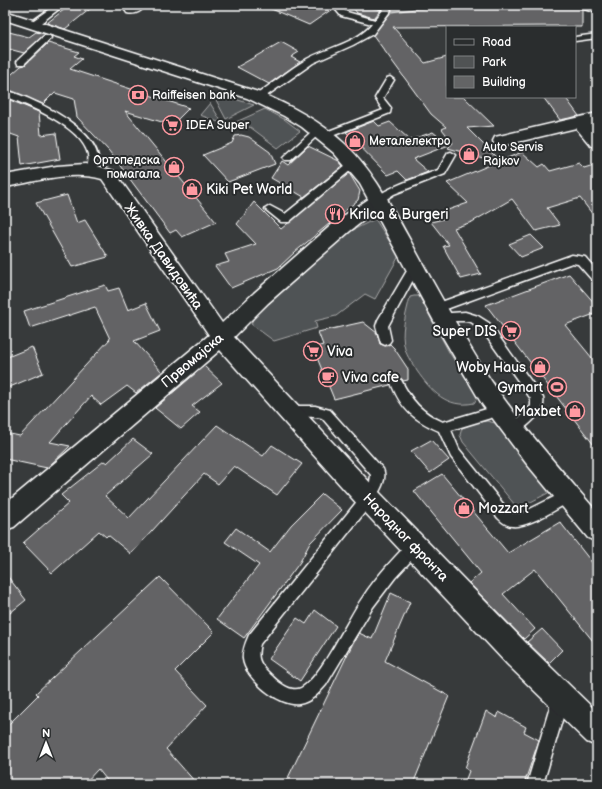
<svg xmlns="http://www.w3.org/2000/svg" width="602" height="789" viewBox="0 0 602 789" font-family="'Balsamiq Sans',sans-serif">
<rect width="100%" height="100%" fill="#373a3b"/>
<filter id="ink" filterUnits="userSpaceOnUse"><feTurbulence type="fractalNoise" baseFrequency=".025" numOctaves="2"/><feDisplacementMap in="SourceGraphic" scale="8" xChannelSelector="R" yChannelSelector="G"/><feConvolveMatrix kernelMatrix="1 2 1 2 8 2 1 2 1" color-interpolation-filters="sRGB"/></filter>
<g filter="url(#ink)">
<path fill="#505354" stroke="#a8a9aa" d="M219,94L254,105L226,119L215,98Z
M210,103L221,121L218,122L200,115Z
M265,109L284,119L300,131L278,148L250,127L245,129L236,122Z
M375,219L399,256L375,299L365,294L336,316L315,321L317,328L274,341L251,324L254,317L349,232Z
M414,296H419L449,352L478,397L474,403C447,409 431,391 417,371C413,364 407,357 405,349C400,333 406,314 410,297Z
M487,421L495,423L548,487V493L523,506L515,505L463,442L460,435L462,428L478,422Z"/>
<path fill="#636465" stroke="#fff" d="M70,5H95L65,29L47,23Z
M262,5H338L309,25Z
M351,5H363L381,10L374,18L357,13Z
M448,5L474,7L578,5L582,10V27H559L558,26L393,27L425,63L447,57V97H464L494,126L467,128L500,161L522,152L539,167L544,164L550,171L579,163L584,168L597,164V220L580,198L547,208L560,225L536,231L512,199L472,222L454,228L481,274L461,279L443,246L449,245L431,222L443,219L439,213L468,203L447,183L497,162L448,148L453,143L442,129L446,127L431,114L373,35L391,12Z
M5,31L29,37L36,32L45,34L24,53L5,48Z
M281,42L299,52L291,57L300,62L269,84L237,67Z
M48,43L79,52L74,56L82,59L70,69L189,108L172,125L125,111L216,222L182,237L176,230L170,233L109,151L77,117L74,99L55,93L52,96L51,95V96L43,104L5,89V80L21,66L25,65Z
M543,97H565L579,116L560,120Z
M5,98L39,112L41,135L56,133L60,159L22,166L19,137L5,132Z
M374,121L379,126L390,122L410,140L433,132L449,145L413,159L428,172L407,180L398,171L388,175L346,132Z
M241,135L249,137L270,152L275,164L228,182L203,155L232,143L235,136Z
M308,146L339,161L343,166L304,197L271,178L282,161L288,165Z
M349,173L360,191L358,200L295,252L278,268L231,288L215,266L229,262L225,254L256,244L237,224L254,202L281,229Z
M67,195L77,223L85,220L108,257L72,267L36,203Z
M531,235L544,248L521,257L509,244Z
M569,274L597,306V313L565,325L597,364V449L486,305Z
M105,285L108,291L119,288L128,310L146,303L160,331L134,341L162,372L136,393L127,386L101,405L91,396L50,442L70,446L47,468L5,459V433L20,436L110,339L95,307L30,328L24,311Z
M363,322L377,333L380,344L386,346L390,344L394,348L408,369V380L403,381L402,379L396,377L392,379L390,385L334,399L313,348L323,345L318,332Z
M32,347L43,373L5,389V358Z
M204,366L222,383L192,406L200,412L181,429L155,408Z
M217,425L263,456L272,445L302,464L277,495L234,466L218,484L204,474L131,554L108,535L106,537L99,531L52,573L23,543L69,503L61,495L104,461L107,463L133,439L153,454L105,496L129,518Z
M431,440L449,460L430,473L411,451Z
M442,474L508,553L560,522L597,569V646L535,569L503,594L535,629L524,639L469,583L481,573L414,491Z
M322,494L342,510L310,543L300,562L244,638L217,619L259,565L225,542L236,528L270,552L291,525Z
M5,573L26,600L5,617Z
M160,577L214,632L175,671L207,705L166,749L197,784H110L98,769L84,784H5V728L38,695L36,693Z
M391,593L410,602L385,661L449,696L413,784H285L353,643L359,633L372,639Z
M315,610L336,626L300,681L269,659L297,618L306,624Z
M542,629L562,650L549,663L527,642Z
M486,711L497,718L499,712L526,727L524,732L539,740L524,784H464L469,771L465,768Z"/>
<g fill="none" stroke-linecap="round" stroke-linejoin="round">
<g stroke="#fff" stroke-width="3">
<path id="lane" d="M55,5H64L37,26H31V22Z
M340,5H348L344,10L347,12L375,20L383,10L379,5H387L391,10L373,34L353,45L313,63L262,99H256L255,97L256,95C273,83 289,70 307,59C327,48 357,43 372,24L341,16L336,10Z
M597,34V38L575,41V37Z
M44,36H50L51,38L24,64H18L17,62L18,60Z
M390,77L394,80L383,98L391,108L390,113L327,138H321L319,136L321,134L383,110L375,98L387,78Z
M5,90C31,97 115,135 95,172L92,173L87,170C88,165 89,159 88,154C81,126 29,106 5,96Z
M313,132L318,135L316,137L291,160H285L283,158L285,156L310,133Z
M451,152L456,155L445,174L394,194L382,202H376L374,200C383,188 423,176 438,170L448,153Z
M354,160L357,161L359,163L357,165L289,222H281L265,209L270,206L285,214L351,161Z
M572,255L585,257L597,271V282L593,281L578,264L572,263L441,311L437,312L433,311L431,308L433,305Z
M415,263L419,264L420,267L388,326L391,340L389,343L385,345L381,343L376,326L378,320L411,264Z
M465,312L478,316L489,323L543,398C546,413 529,423 519,433L515,434L511,433L509,429L511,425L531,406V399L481,329L471,322L465,321H442L438,320L436,317L438,314Z
M397,378L401,380C412,401 421,412 443,422L500,405L504,406L506,410L504,414L451,430L459,449L508,510L513,514H520L568,490L573,492L575,496L573,500C558,508 528,528 512,526C507,526 502,522 498,518L451,457L439,431C414,420 401,409 391,383L393,380Z
M288,406H315L330,410L383,469C388,480 378,493 373,502L260,644C257,656 258,662 267,671C274,678 289,694 301,688C321,678 348,618 363,597C376,577 393,559 410,541L415,539L420,541L422,546L420,551L395,578L373,607L326,685C319,693 311,702 299,704C279,707 245,678 243,659C242,651 246,642 249,635L363,494L370,483L371,475L322,418C310,415 296,419 284,415L282,411L284,407Z
M561,689L566,692L569,697L543,784H527L553,697L556,692Z"/>
</g>
<g stroke="#fff" stroke-width="3">
<path id="street" d="M130,5H146C141,12 135,15 127,13L125,10Z
M579,5H597V13L581,8Z
M597,113V123L591,125L597,131V147L591,146L576,128L501,146L495,145L493,141L495,137Z
M85,164L97,166L114,171L222,323L254,293L336,221L373,196L379,194L385,196L388,200L385,204L350,231L268,303L234,337L377,490L527,644L597,712V746L587,742L507,664L359,506L220,350L14,527L5,530V504L209,335L102,179C71,170 35,182 5,187V175L57,166Z"/>
</g>
<g stroke="#fff" stroke-width="3">
<path id="secondary" d="M5,11L258,92C290,105 320,121 345,144C374,171 392,208 411,242C434,285 458,328 484,370C517,421 558,466 597,512V542L588,538L526,463L482,404L441,334L360,184L334,153L302,127L284,116L247,98L5,20Z"/>
</g>
<use href="#lane" fill="#2a2d2e" fill-rule="evenodd"/>
<use href="#street" fill="#2a2d2e" fill-rule="evenodd"/>
<use href="#secondary" fill="#2a2d2e" fill-rule="evenodd"/>
</g>
</g>
<defs>
<g id="bank-ring" transform="scale(1)"><circle r="9.5" fill="#2a2d2e" stroke="#ff9aa2" stroke-width="1.5"/><path d="M-6-4H6V4H-6ZM0-2.3a2.3 2.3 0 1 0 0 4.6a2.3 2.3 0 1 0 0-4.6Z" fill="#ff9aa2"/></g>
<g id="supermarket-ring" transform="scale(1)"><circle r="9.5" fill="#2a2d2e" stroke="#ff9aa2" stroke-width="1.5"/><path d="M-6-5.5h2.5l.6 2H6L4.5 2H-2.5L-4.4-4H-6ZM-1.5 3.2a1.3 1.3 0 1 0 .1 0ZM3 3.2a1.3 1.3 0 1 0 .1 0Z" fill="#ff9aa2"/></g>
<g id="shop-ring" transform="scale(1)"><circle r="9.5" fill="#2a2d2e" stroke="#ff9aa2" stroke-width="1.5"/><path d="M-5-2.5h2.3a2.7 3.5 0 0 1 5.4 0H5L5.5 6h-11ZM-1.5-2.5h3a1.5 2.3 0 0 0-3 0Z" fill="#ff9aa2"/></g>
<g id="restaurant-ring" transform="scale(1)"><circle r="9.5" fill="#2a2d2e" stroke="#ff9aa2" stroke-width="1.5"/><path d="M-5-6h1v4h1v-4h1v4h1v-4h1v5L-1.5 .5V6h-2V.5L-5-1ZM5-6V6H3V1.5H1.5Q1.5-4 5-6Z" fill="#ff9aa2"/></g>
<g id="cafe-ring" transform="scale(1)"><circle r="9.5" fill="#2a2d2e" stroke="#ff9aa2" stroke-width="1.5"/><path d="M-5.5-4.5H6V0H3Q3 3.5 0 3.5H-2.5Q-5.5 3.5-5.5 0ZM3-3.2v2h1.7v-2ZM-6 4.5H4V6H-6Z" fill="#ff9aa2"/></g>
<g id="stadium-ring" transform="scale(1)"><circle r="9.5" fill="#2a2d2e" stroke="#ff9aa2" stroke-width="1.5"/><path d="M0-5a6.5 5 0 1 0 0 10a6.5 5 0 1 0 0-10ZM-3.5-1.8h7v3.6h-7Z" fill="#ff9aa2"/></g>
</defs>
<g fill-rule="evenodd">
<use href="#bank-ring" x="138" y="95"/>
<use href="#supermarket-ring" x="172" y="125"/>
<use href="#shop-ring" x="355" y="141"/>
<use href="#shop-ring" x="469" y="154"/>
<use href="#shop-ring" x="174" y="167"/>
<use href="#shop-ring" x="192" y="189"/>
<use href="#restaurant-ring" x="335" y="214"/>
<use href="#supermarket-ring" x="511" y="331"/>
<use href="#supermarket-ring" x="313" y="351"/>
<use href="#shop-ring" x="540" y="367"/>
<use href="#cafe-ring" x="328" y="377"/>
<use href="#stadium-ring" x="557" y="387"/>
<use href="#shop-ring" x="575" y="411"/>
<use href="#shop-ring" x="464" y="508"/>
</g>
<g text-anchor="middle" stroke-width="4" stroke-linejoin="round" paint-order="stroke">
<g font-size="12" fill="#fff" stroke="#2a2d2e" text-anchor="start">
<text x="152" y="99">Raiffeisen bank</text>
<text x="186" y="129">IDEA Super</text>
<text x="369" y="145">Металелектро</text>
<text x="483" y="151">Auto Servis<tspan x="483" dy="14">Rajkov</tspan></text>
<text x="160" y="164" text-anchor="end">Ортопедска<tspan x="160" dy="14">помагала</tspan></text>
</g>
<g font-size="14" fill="#fff" stroke="#2a2d2e" text-anchor="start">
<text x="206" y="194">Kiki Pet World</text>
<text x="349" y="219">Krilca &amp; Burgeri</text>
<text x="497" y="336" text-anchor="end">Super DIS</text>
<text x="327" y="356">Viva</text>
<text x="526" y="372" text-anchor="end">Woby Haus</text>
<text x="342" y="382">Viva cafe</text>
<text x="543" y="392" text-anchor="end">Gymart</text>
<text x="561" y="416" text-anchor="end">Maxbet</text>
<text x="478" y="513">Mozzart</text>
</g>
<g font-size="14" fill="#fff" stroke="#2a2d2e">
<text transform="translate(164 256) rotate(55)" y="5">Живка Давидовића</text>
<text transform="translate(192 360) rotate(-40)" y="5">Првомајска</text>
<text transform="translate(406 537) rotate(46)" y="5">Народног фронта</text>
</g>
</g>
<rect width="602" height="789" fill="none" stroke="#2a2d2e" stroke-width="20"/>
<rect x="10" y="10" width="582" height="769" fill="none" stroke="#fff" stroke-width="1.5" filter="url(#ink)"/>
<rect x="446" y="26" width="130" height="72" fill="#2a2d2e" stroke="#7f8182"/>
<rect x="454" y="39" width="20" height="6" fill="#2a2d2e" stroke="#7f8182"/>
<text x="482" y="46" font-size="12" fill="#ffffff">Road</text>
<rect x="454" y="56" width="20" height="12" fill="#505354" stroke="#7f8182"/>
<text x="482" y="66" font-size="12" fill="#ffffff">Park</text>
<rect x="454" y="76" width="20" height="12" fill="#636465" stroke="#7f8182"/>
<text x="482" y="86" font-size="12" fill="#ffffff">Building</text>
<g transform="translate(46 743)" stroke="#2a2d2e" stroke-width="3" paint-order="stroke">
<path d="M0-3L7 15L0 10L-7 15Z" fill="#ffffff"/>
<text y="-6" font-size="11" font-weight="bold" text-anchor="middle" fill="#ffffff">N</text>
</g>
</svg>
